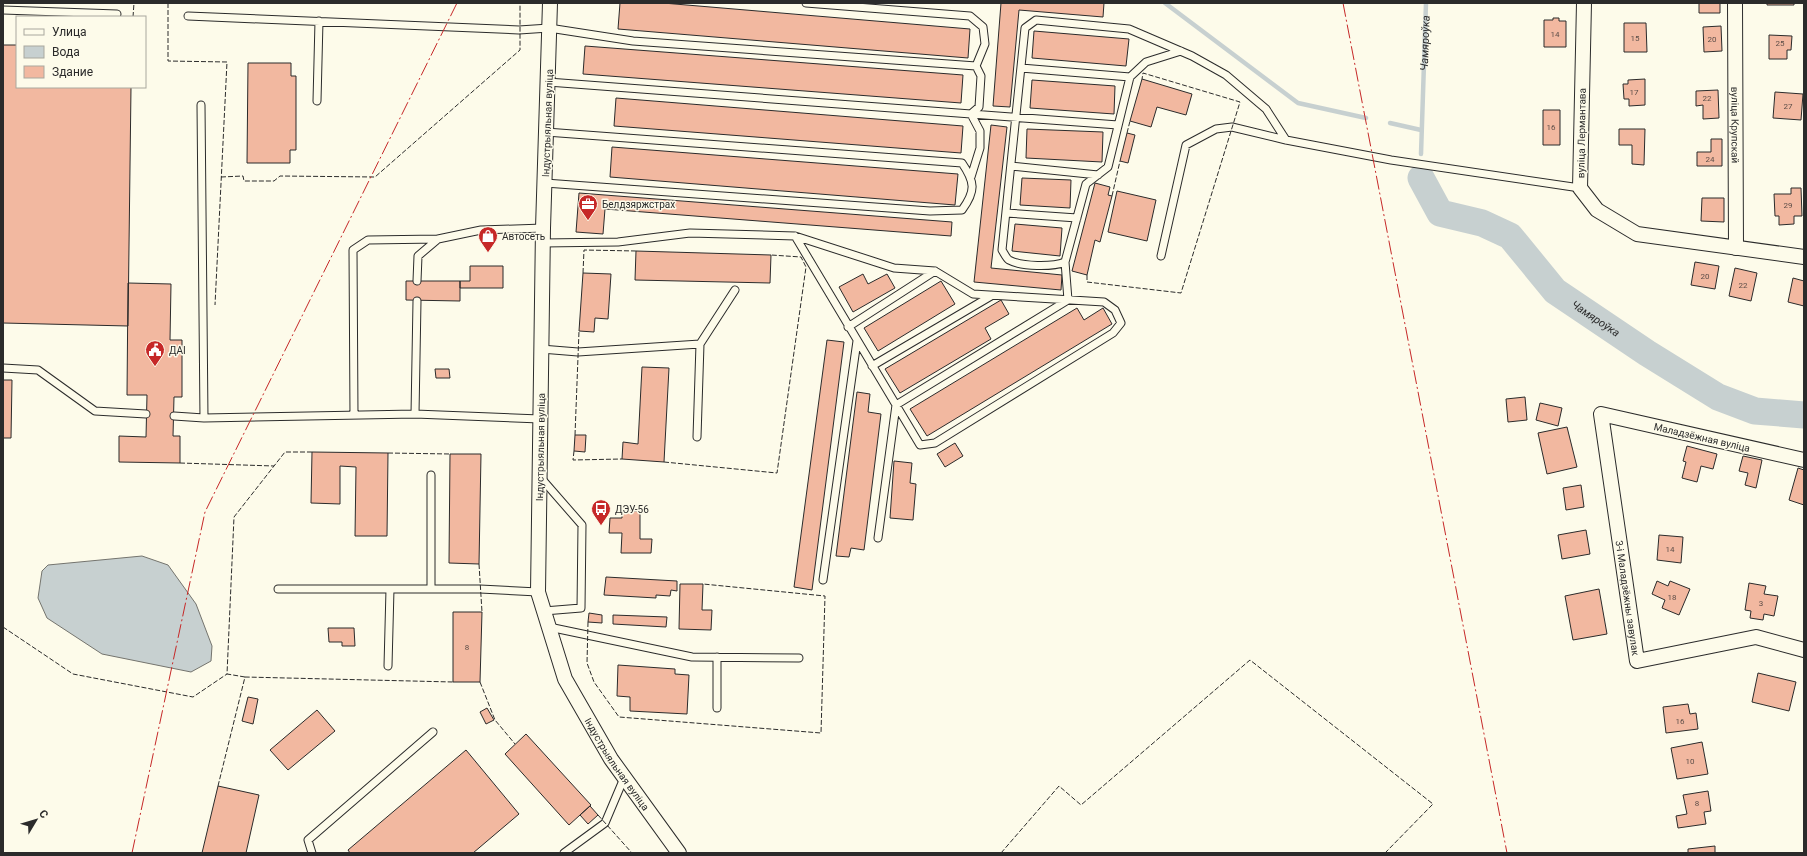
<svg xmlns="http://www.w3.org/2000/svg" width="1807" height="856" viewBox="0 0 1807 856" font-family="Roboto,sans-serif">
<rect width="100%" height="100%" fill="#fdfbea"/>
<path fill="#c7d0d0" stroke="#74746e" d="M142,556L168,565L196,604L212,646L211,661L191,672L102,654L47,618L38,598L42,571L48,565Z"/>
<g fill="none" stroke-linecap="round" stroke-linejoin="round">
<g stroke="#c7d0d0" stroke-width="4.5">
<path d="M1165,3L1298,103L1366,118"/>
<path d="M1390,123L1421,130"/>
<path id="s1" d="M1421,154L1426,3"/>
</g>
<path stroke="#c7d0d0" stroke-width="27" id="s2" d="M1421,178L1440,213L1482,223L1510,236L1555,291L1647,353L1718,397L1755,411L1804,415"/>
</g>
<path fill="#f2b8a0" stroke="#2b2b2b" d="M620,3H663L970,29L968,58L618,29Z
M1001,3H1104L1103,17L1019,10L1010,107L993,106Z
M1699,3H1720V13H1699Z
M1767,3H1794V5H1767Z
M1553,18H1559V21H1566V47H1544V20H1553Z
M1624,23H1646L1647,52H1624Z
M1721,26L1722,51L1704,52L1703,27Z
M1034,31L1129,39L1126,66L1032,58Z
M1769,35L1792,36L1791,50H1787V59H1769Z
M3,45H17V87H131L128,326L3,323Z
M585,46L963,75L961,103L583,74Z
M248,63H291V76H296V150H290V163H247Z
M1142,79L1192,94L1186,115L1157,107L1151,127L1130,121Z
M1645,79V105L1629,106V99H1624L1623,84H1628V80Z
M1032,80L1115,86L1114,114L1030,108Z
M1718,90L1719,118L1703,119V105L1696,106V91Z
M1775,92L1803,94L1801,120L1773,118Z
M616,98L963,126L961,153L614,126Z
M1543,110H1560V145H1543Z
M991,125L1007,127L991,268L1062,275L1061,290L974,282Z
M1027,129L1103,132L1102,162L1026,158Z
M1619,129H1645L1644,165L1632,164V145H1619Z
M1127,133L1135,135L1128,163L1120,161Z
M1711,139H1722V166H1697V152H1711Z
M612,147L958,174L955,205L610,177Z
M1022,178L1071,180L1070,208L1020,205Z
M1095,183L1110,187L1108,195L1112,196L1100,242L1095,240L1087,275L1072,271Z
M1791,188H1801L1802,216H1794V224L1779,225V216H1775L1774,194H1791Z
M1117,191L1156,200L1147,241L1108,232Z
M579,193L952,222L951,236L605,209L603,234L576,232Z
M1702,198H1724V222L1701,221Z
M1015,224L1062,228L1060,256L1012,251Z
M636,251L771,255L770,283L635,280Z
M1695,262L1719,266L1715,289L1691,285Z
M470,266H503V288H460V281H470Z
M1735,268L1757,273L1751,301L1729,296Z
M583,273L611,274L608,319L595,318L594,332L579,331Z
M863,274L868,284L887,274L895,288L853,312L839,287Z
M1793,278L1804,281V306L1788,302Z
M406,281H460V301L406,300Z
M941,281L955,304L878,351L864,328Z
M128,283L171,284L170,340H182V397H174L173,436H180V463L119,462V436L146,437L147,395H127Z
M1001,300L1009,314L985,328L991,339L900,393L885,369Z
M1077,308L1084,320L1103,308L1112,324L927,436L910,409Z
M827,340L844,342L812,590L794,587Z
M642,367L669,368L664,462L622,459L623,442L638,444Z
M435,369H449L450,378H436Z
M3,380H12L11,438H3Z
M857,392L870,394L868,412L881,414L864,550L851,548L849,557L836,556Z
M1525,397L1527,420L1508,422L1506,399Z
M1540,403L1562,408L1558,426L1536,420Z
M1567,427L1577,467L1547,474L1538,433Z
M575,435H586L585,452L574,451Z
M955,443L963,456L945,467L937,454Z
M1687,446L1717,454L1713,469L1701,466L1697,482L1682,478L1686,462L1683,461Z
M312,452L388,453L387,536H355L356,467L340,466V504L311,503Z
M450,454H481L479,564L449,563Z
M1743,456L1762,460L1756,488L1745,485L1748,473L1739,471Z
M894,461L912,463L910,483L916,484L913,520L890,518Z
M1798,468L1804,470V505L1789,500Z
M1581,485L1584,507L1566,510L1563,488Z
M622,511H640V539H652L651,553H621L622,533H609L610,518H622Z
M1586,530L1590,554L1562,559L1558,535Z
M1659,535L1683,537L1681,563L1657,560Z
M606,577L677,581V591L671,590L670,596L656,595V598L604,595Z
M1657,581L1668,586L1670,581L1690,589L1679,615L1662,608L1665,600L1652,594Z
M1749,583L1766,586L1764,594L1778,596L1774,616L1764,614L1763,620L1750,618L1751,611L1745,610Z
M680,584H703L702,610H712L711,630L679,629Z
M1599,589L1607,634L1573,640L1565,596Z
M453,612H482L480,682H453Z
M589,613L602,615V623L588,622Z
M613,615L667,617L666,627L613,624Z
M328,628H354L355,646H342V642H329Z
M618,665L675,669V674L689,675L687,714L630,711V697L617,696Z
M1758,673L1796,682L1789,711L1752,702Z
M248,697L258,699L253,724L242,721Z
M1688,704L1690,714L1696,713L1698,729L1666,733L1663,707Z
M487,708L494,720L486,724L480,712Z
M317,710L335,731L288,770L270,750Z
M526,734L591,805L569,825L505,754Z
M1702,742L1708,774L1677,779L1671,748Z
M466,750L519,814L473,853H350L348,850Z
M218,786L259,795L246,853H202Z
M1708,791L1711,811L1704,812L1706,824L1678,828L1676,816L1687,814L1683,795Z
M590,806L598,815L588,824L580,815Z
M1715,846V853H1688V849Z"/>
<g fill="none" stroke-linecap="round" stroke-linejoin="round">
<g stroke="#2b2b2b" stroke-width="9">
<path id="lane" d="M806,3L970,16L983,27L985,44L976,66
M3,10L117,14
M188,16L519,30L549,28L633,41L976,66L981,76L979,107L971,114L548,82
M1181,51L1146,62L1130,77L1108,167L1086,184L1065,262C1053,267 1022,267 1009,260C1006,258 1004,253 1002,250L1025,28L1036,20L1129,29L1192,56L1226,75L1266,109L1286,140
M1021,68L1130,77
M317,101L319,21
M201,105L204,418
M1011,166L1098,175
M971,177L980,148V131L971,114L1118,125
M545,183L930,211L962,210C976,191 975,182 962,163L546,132
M1006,213L1077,218
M543,243L618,242L690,233L795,236L894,268L935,271L973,294L1104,302L1115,310L1121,323L1113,333L935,443L920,445L795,236
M1161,256L1186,145L1216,129L1232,127L1286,140L1391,160L1580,188
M417,281L418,256L438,239L481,230L543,228
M848,327L935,271
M541,349L578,352L700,344L735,290
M872,366L991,296
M3,368L38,370L95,411L146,414
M415,414L417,301
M354,415L353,250L368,240L438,239
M174,416L204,418L415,414L540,419
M697,437L700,344
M541,478L582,525L581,608L544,611
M878,538L896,405L1068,300L1065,262
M823,580L857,341
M278,589H480L538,592
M431,589V475
M549,627L692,657L799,658
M388,666L390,589
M717,708V657
M312,853L308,840L433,732
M564,853L605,823L624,778"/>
</g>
<g stroke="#2b2b2b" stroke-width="16">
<g id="street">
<path id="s3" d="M550,3L543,228L538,592L565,679L611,759L679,853"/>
<path d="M1584,3L1580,188L1597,210L1637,234L1804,257"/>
<path id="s4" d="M1735,3L1736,248"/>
<path id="s5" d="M1804,460L1601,414L1637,661L1756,637L1804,650"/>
</g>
</g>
<use href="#lane" stroke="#fdfbea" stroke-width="7"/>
<use href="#street" stroke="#fdfbea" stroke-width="14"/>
<path stroke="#2b2b2b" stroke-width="1" stroke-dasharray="5 2" stroke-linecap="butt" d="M168,3V61L227,62L215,305
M133,17L134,3
M1127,133L1130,121
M221,177L243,176L244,181H274L280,176L375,177L520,50V3
M1112,196L1120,161
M583,273L584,250L636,251
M1087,275V282L1181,293L1240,102L1143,73L1142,79
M575,435L579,331
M574,451L573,460L622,459
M388,453L450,454
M664,462L777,473L806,267L801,257L771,255
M180,463L274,466
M479,564L482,612
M588,622L587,663L594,682L619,717L821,733L825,596L703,584
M3,627L73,674L193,697L227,674
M245,677L227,674L234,517L285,452H312
M480,682L495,720L515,744
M218,786L245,677L453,682
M598,815L632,853
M1001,853L1059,786L1081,805L1250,660L1433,804L1385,853"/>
<path stroke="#c62828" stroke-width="1" stroke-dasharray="14 3 2 3" stroke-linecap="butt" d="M1343,3L1507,853
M132,853L205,512L457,3"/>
</g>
<defs>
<g id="office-pin" transform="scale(1)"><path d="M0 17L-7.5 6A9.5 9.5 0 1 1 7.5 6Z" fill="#c62828" stroke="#fdfbea"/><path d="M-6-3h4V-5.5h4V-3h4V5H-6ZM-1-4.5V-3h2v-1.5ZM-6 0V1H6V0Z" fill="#fff"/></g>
<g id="shop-pin" transform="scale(1)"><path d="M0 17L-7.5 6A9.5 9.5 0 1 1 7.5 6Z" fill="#c62828" stroke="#fdfbea"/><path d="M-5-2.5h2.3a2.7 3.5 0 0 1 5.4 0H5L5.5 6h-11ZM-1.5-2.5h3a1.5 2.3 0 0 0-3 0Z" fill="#fff"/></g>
<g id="civic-pin" transform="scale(1)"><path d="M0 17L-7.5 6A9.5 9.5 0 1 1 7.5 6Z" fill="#c62828" stroke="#fdfbea"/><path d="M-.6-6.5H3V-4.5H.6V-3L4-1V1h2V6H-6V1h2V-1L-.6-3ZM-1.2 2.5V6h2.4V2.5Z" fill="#fff"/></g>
<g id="bus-pin" transform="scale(1)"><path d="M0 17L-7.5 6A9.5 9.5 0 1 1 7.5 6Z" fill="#c62828" stroke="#fdfbea"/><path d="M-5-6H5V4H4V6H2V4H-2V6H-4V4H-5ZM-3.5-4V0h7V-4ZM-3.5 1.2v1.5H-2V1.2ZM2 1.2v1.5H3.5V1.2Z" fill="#fff"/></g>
</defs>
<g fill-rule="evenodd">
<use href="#office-pin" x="588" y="204"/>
<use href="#shop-pin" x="488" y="236"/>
<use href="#civic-pin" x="155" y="350"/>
<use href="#bus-pin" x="601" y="509"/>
</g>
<g text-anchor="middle" stroke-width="3" stroke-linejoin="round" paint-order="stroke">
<g font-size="8" fill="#5d4e48">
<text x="1555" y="37">14</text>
<text x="1635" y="41">15</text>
<text x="1712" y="42">20</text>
<text x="1780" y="46">25</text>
<text x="1634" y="95">17</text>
<text x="1707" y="101">22</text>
<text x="1788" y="109">27</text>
<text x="1551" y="130">16</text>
<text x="1710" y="162">24</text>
<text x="1788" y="208">29</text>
<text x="1705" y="279">20</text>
<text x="1743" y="288">22</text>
<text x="1670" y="552">14</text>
<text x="1672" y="600">18</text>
<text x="1761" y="606">3</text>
<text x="467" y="650">8</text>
<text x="1680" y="724">16</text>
<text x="1690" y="764">10</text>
<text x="1697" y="806">8</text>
</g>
<g font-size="10" fill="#2b2b2b" stroke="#fdfbea">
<text transform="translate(547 123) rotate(-88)" y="4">Індустрыяльная вуліца</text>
<text dy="4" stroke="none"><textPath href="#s4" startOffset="122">вуліца Крупскай</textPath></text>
<text transform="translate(1581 133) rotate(-89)" y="4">вуліца Лермантава</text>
<text transform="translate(1702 437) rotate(13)" y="4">Маладзёжная вуліца</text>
<text transform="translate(540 447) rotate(-89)" y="4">Індустрыяльная вуліца</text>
<text dy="4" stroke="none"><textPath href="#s5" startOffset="394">3-і Маладзёжны завулак</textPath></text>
<text dy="4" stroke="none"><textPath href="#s3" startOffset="780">Індустрыяльная вуліца</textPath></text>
</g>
<g font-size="10" fill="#2b2b2b" stroke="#fdfbea" text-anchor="start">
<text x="602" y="208">Белдзяржстрах</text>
<text x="502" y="240">Автосеть</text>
<text x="169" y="354">ДАІ</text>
<text x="615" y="513">ДЭУ-56</text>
</g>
<g font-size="11" font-style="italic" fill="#2b2b2b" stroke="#fdfbea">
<text dy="4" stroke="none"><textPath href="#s1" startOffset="111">Чамяроўка</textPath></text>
<text dy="4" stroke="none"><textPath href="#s2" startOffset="234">Чамяроўка</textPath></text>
</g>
</g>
<rect width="1807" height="856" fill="none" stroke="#2b2b2b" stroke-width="8"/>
<rect x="16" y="16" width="130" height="72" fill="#fdfbea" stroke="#a9a89e"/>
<rect x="24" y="29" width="20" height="6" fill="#fdfbea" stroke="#a9a89e"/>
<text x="52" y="36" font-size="12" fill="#2b2b2b">Улица</text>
<rect x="24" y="46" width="20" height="12" fill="#c7d0d0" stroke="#a9a89e"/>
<text x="52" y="56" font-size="12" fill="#2b2b2b">Вода</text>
<rect x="24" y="66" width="20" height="12" fill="#f2b8a0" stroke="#a9a89e"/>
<text x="52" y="76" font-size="12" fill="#2b2b2b">Здание</text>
<g transform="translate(36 820) rotate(52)" stroke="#fdfbea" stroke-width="3" paint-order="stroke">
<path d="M0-3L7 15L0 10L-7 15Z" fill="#2b2b2b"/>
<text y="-6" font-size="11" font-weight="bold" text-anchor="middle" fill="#2b2b2b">С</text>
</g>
</svg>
